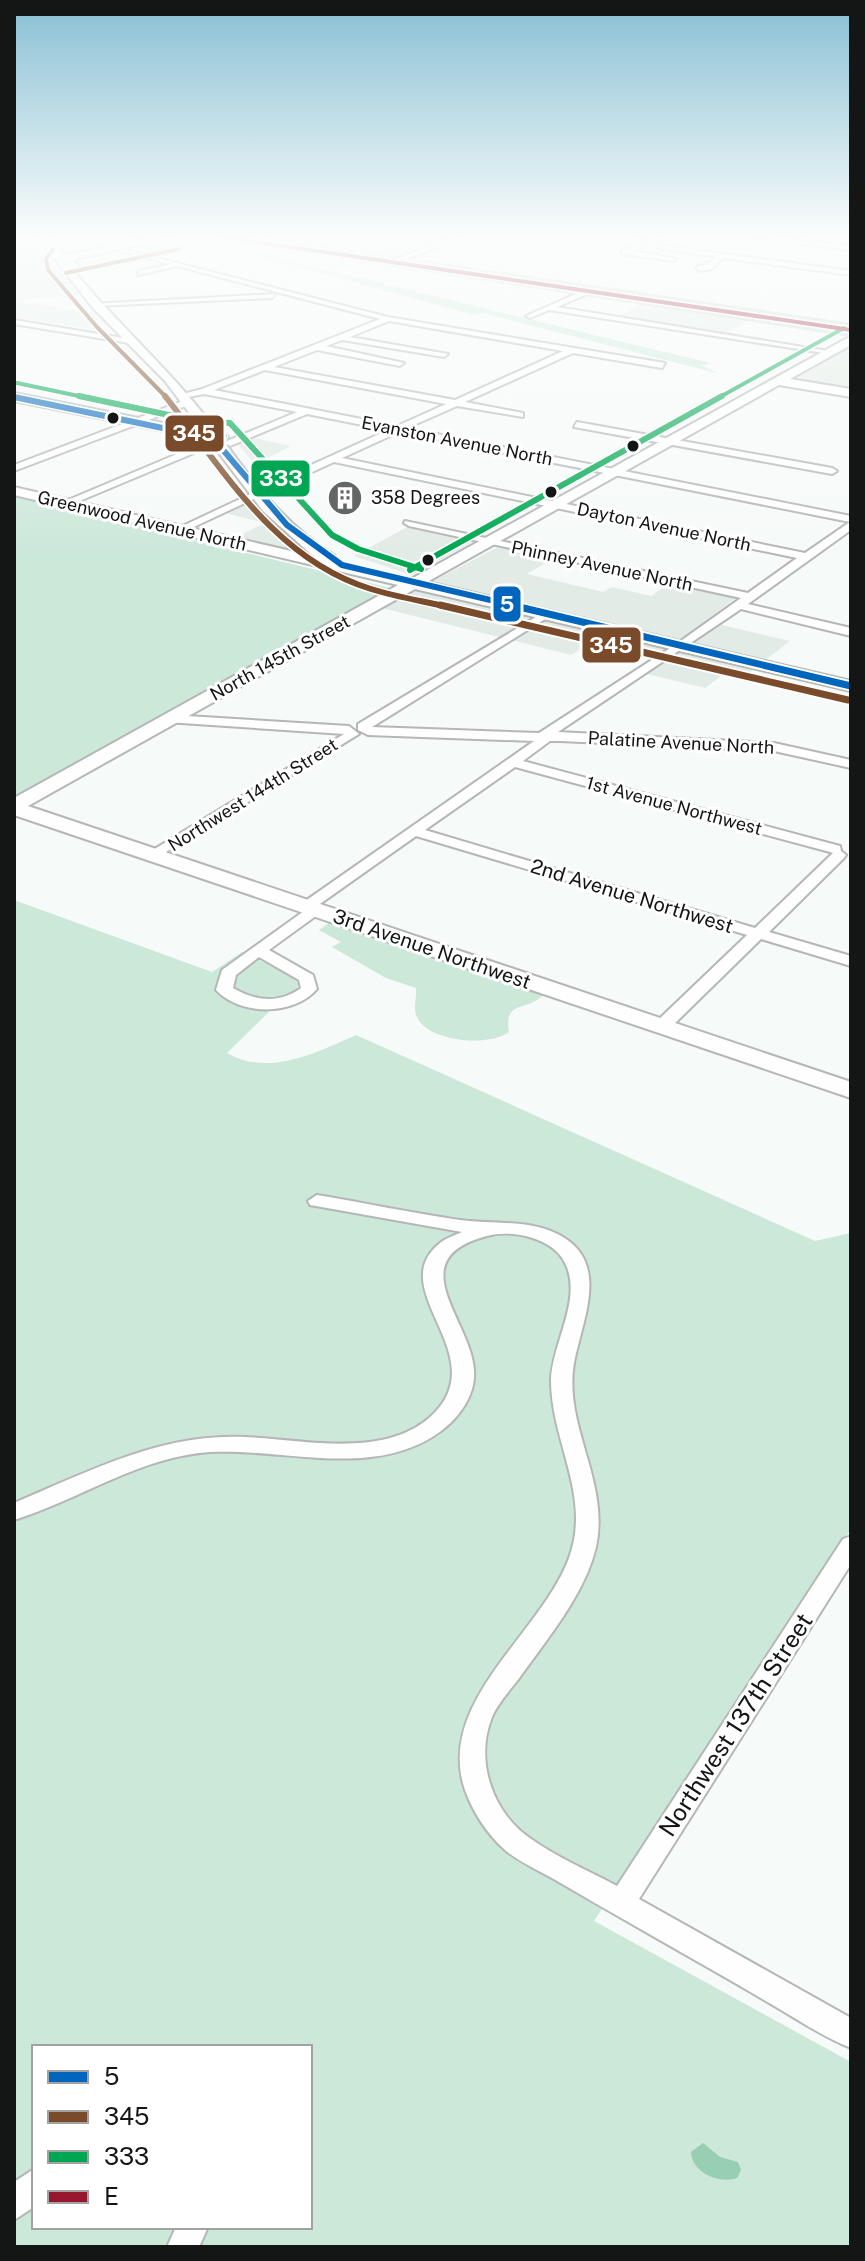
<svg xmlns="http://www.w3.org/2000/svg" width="865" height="2261" viewBox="0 0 865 2261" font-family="'Public Sans',sans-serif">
<rect width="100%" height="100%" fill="#f6faf8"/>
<path fill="#e2ebe6" d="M14,235H30L78,295L15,301L89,312L94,314L102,330L14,317Z
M251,235H426L448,238L394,256Z
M649,301L756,317L726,333L617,316Z
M851,347V389L795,379Z
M249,437L291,446L256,464L295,473L269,481L237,443Z
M258,498L302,547L303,550L296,552L234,538L265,523L226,513Z
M409,526L474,541L412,575L354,556Z
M498,547L552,559L527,574L603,592L612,587L651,596L671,582L737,597L705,621L790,641L750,672L732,668L705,688L635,671L661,652L599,637L571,655L382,608Z"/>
<path fill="#cce8d9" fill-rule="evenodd" d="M186,236L212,238L241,249L710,363L702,366L720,374L483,313L474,315Z
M14,496L394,589L14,799Z
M14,900L212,972L242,952L288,974L299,983L296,992L279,1002L227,1053C268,1077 316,1053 356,1035L815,1241L851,1233V1529L594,1921L851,2062V2247H14ZM34,2047H310V2227H34Z
M333,920L543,992L544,994C529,1012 503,999 509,1032C489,1047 431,1042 418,1019C412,1009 417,998 416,988L386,978L332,947L341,942L319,930Z"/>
<path fill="#98cfb3" d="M703,2143L720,2157L738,2162L741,2170L737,2178C719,2184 692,2173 691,2152Z"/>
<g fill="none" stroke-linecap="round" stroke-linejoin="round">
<g stroke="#b4b7b5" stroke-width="4">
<path id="street" d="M458,235H468L394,264L387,262Z
M629,235L661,239L634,251L677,259L673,261L622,254V250L650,240Z
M748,235L851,246V250L751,237Z
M660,245L851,271V275L723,258L711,269L699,271L696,267L706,265L716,257L658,248Z
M118,248L388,317L665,363L662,368L573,353L465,402L523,413V417L457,406L407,428L851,516V530L748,604L851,628V636L741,609L558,732L774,743L851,760V768L774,751L560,741H550L523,761L840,846L841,851L846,855L844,858L769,932L851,956V966L761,939L667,1031H655L653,1027L655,1023L747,935L416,836L317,906L323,910L320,913L269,950L313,975L317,989C294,1016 240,1016 216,990L222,970L304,911L298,907L301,904L534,741L368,735L358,730V724L546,611L550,612V616L372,727L539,733L678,643L741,598L409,526L404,523L405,521L748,593L797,558L334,462L273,490H265V486L388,430L307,414L230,446L225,443L227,441L297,412L204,394L183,398L179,395L202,389L380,319L177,266L138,275V271L170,264L118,250ZM389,321L563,351L455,400L274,367L317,350L400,366L404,363L326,346L342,340L444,357L448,354L350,337ZM265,370L446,404L397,426L214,390ZM399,432L850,522L805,553L342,458ZM515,767L830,852L833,853L755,928L425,830ZM259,957L299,980L301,988C279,1004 255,1001 233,988L236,975Z
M589,288L592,292L557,307L834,352L830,354L549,310L530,318L526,316Z
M275,294L272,298L95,306L91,304Z
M14,320L135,340L139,342L135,344L14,324Z
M188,399L191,404L14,471V465Z
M577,422L832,468L837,471L832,474L574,427Z
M215,438L220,441L218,443L70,505L61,503Z
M255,492L264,494L183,532L174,530Z
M171,715L349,726L359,734L153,860L148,859V853L344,734L166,722V716Z
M317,1195C365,1203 412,1213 460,1220C495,1225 535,1218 566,1239C609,1268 581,1323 574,1363C563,1426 610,1481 596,1547C585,1594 547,1639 520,1677C511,1689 498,1703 492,1717C475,1759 491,1809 527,1836C554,1856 587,1870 617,1886L843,1539L851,1536V1564L639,1899L851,2018V2048C823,2037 797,2019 771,2004C727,1978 682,1953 637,1927C609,1911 581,1895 552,1878C536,1869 518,1861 505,1850C487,1834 473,1812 465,1790C435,1702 541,1634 569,1558C592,1496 551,1442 551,1380C552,1344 582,1300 566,1265C555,1238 512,1229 487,1236C399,1259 471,1320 474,1370C476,1394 460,1417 441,1431C375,1480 285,1448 210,1452C139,1457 81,1499 14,1520V1503C90,1471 161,1433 245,1437C302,1439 381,1459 429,1418C499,1357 381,1290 440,1243C446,1238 456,1235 462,1232L310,1205L308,1201Z
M34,2169V2207L14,2220V2182Z
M176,2227H208L199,2247H167Z"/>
</g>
<g stroke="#b4b7b5" stroke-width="4">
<path id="secondary" d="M36,235H47L65,255L161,235H181L72,260L82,268L72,269C119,326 174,373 218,433L226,434L228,437L223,440C255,485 288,527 335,556V561L411,579L851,336V345L790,379L851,389V397L779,385L427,582L851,681V691L415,589L28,806L851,1082V1098L14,815V798L398,585L14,495V487L313,556L263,511L209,440L14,401V393L203,431L165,381L93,308Z"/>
</g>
<g stroke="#d1d3d2" stroke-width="4">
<path id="highway" d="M202,235H236L851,325V335Z"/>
</g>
<use href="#street" fill="#fefefe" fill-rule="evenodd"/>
<use href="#secondary" fill="#fefefe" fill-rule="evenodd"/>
<use href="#highway" fill="#d0e6dd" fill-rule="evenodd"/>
<g stroke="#fff" stroke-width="7">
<path id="bus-1-far2" d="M14,397L19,398"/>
</g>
<g stroke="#fff" stroke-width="9">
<path id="bus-1-far1" d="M14,397L201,436H224
M212,437L287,525L342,565L520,607"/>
</g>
<g stroke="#fff" stroke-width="11">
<path id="bus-1" d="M511,605L851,686"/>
</g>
<g stroke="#fff" stroke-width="7">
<path id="bus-2-far2" d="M53,249L46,259L48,270L97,327L167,398
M66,273L179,249"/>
</g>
<g stroke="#fff" stroke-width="9">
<path id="bus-2-far1" d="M165,396C224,470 275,560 371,589C396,597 423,601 449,607"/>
</g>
<g stroke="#fff" stroke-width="11">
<path id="bus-2" d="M440,605L848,700"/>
</g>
<g stroke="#fff" stroke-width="7">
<path id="bus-3-far1" d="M17,383L88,398
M718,398L844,328"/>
</g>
<g stroke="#fff" stroke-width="9">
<path id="bus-3" d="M79,396L202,422L230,423L332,535L358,549L421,569
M410,570L722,396"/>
</g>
<g stroke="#fff" stroke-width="7">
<path id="bus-4" d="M209,235L851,330"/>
</g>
<use href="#bus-1-far2" stroke="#0065bd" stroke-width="4"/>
<use href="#bus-1-far1" stroke="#0065bd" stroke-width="6"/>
<use href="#bus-1" stroke="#0065bd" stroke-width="7"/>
<use href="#bus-2-far2" stroke="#7a4b2a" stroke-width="4"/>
<use href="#bus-2-far1" stroke="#7a4b2a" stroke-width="6"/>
<use href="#bus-2" stroke="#7a4b2a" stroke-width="7"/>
<use href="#bus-3-far1" stroke="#00a651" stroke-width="4"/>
<use href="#bus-3" stroke="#00a651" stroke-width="6"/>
<use href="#bus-4" stroke="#96172e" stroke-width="4"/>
</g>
<linearGradient id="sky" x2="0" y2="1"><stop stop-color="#88bfd3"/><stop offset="0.43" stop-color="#fbfdfc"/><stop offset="1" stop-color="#fbfdfc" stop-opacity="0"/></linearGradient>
<rect width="865" height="552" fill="url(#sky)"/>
<defs>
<g id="building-disc" transform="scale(1.8)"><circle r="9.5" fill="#636664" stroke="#fff"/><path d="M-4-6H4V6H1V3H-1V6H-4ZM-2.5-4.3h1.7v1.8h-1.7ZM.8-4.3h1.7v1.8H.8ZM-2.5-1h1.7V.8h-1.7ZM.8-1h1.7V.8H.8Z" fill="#fff"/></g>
</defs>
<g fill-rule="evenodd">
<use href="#building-disc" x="345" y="498"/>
</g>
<g fill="#141615" stroke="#fff" stroke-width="3">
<circle cx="113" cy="418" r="7"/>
<circle cx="633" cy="446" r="7"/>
<circle cx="551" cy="492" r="7"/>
<circle cx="428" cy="560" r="7"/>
</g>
<g text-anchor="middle" stroke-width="6" stroke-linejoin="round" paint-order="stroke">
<g font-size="18" fill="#141615" stroke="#fff">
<text transform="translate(457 441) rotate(11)" y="6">Evanston Avenue North</text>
<text transform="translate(142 521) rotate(13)" y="6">Greenwood Avenue North</text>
<text transform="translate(664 527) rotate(12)" y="6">Dayton Avenue North</text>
<text transform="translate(602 566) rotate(12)" y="6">Phinney Avenue North</text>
<text transform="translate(280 658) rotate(-29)" y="6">North 145th Street</text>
<text transform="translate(681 743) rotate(3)" y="6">Palatine Avenue North</text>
<text transform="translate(253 795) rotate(-32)" y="6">Northwest 144th Street</text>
<text transform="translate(674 806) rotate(15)" y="6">1st Avenue Northwest</text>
</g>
<g font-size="18" fill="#141615" stroke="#fff" text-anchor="start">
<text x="371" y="504">358 Degrees</text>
</g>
<g font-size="20" fill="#141615" stroke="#fff">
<text transform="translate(632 896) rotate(17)" y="7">2nd Avenue Northwest</text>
<text transform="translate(432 949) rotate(19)" y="7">3rd Avenue Northwest</text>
</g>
<g font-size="24" fill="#141615" stroke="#fff">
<text transform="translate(736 1725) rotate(-57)" y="8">Northwest 137th Street</text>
</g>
</g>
<g stroke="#fff" stroke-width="3">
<rect x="164" y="414" width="61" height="39" rx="8" fill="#7a4b2a"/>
<rect x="250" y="459" width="61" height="39" rx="8" fill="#00a651"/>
<rect x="492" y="585" width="30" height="38" rx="8" fill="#0065bd"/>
<rect x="581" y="626" width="61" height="38" rx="8" fill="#7a4b2a"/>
</g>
<g font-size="22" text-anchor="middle" font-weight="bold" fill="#fff">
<text x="194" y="441">345</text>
<text x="281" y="486">333</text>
<text x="507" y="612">5</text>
<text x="611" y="653">345</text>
</g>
<rect width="865" height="2261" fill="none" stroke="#141615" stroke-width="32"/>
<rect x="32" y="2045" width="280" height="184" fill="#ffffff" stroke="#a1a2a1" stroke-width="2"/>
<rect x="48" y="2071" width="40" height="12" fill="#0065bd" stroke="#a1a2a1" stroke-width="2"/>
<text x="104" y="2085" font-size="24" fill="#141615">5</text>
<rect x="48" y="2111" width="40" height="12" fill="#7a4b2a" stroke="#a1a2a1" stroke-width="2"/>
<text x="104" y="2125" font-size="24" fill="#141615">345</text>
<rect x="48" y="2151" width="40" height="12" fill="#00a651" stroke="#a1a2a1" stroke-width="2"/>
<text x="104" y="2165" font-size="24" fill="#141615">333</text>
<rect x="48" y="2191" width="40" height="12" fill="#96172e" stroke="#a1a2a1" stroke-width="2"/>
<text x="104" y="2205" font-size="24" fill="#141615">E</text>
</svg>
